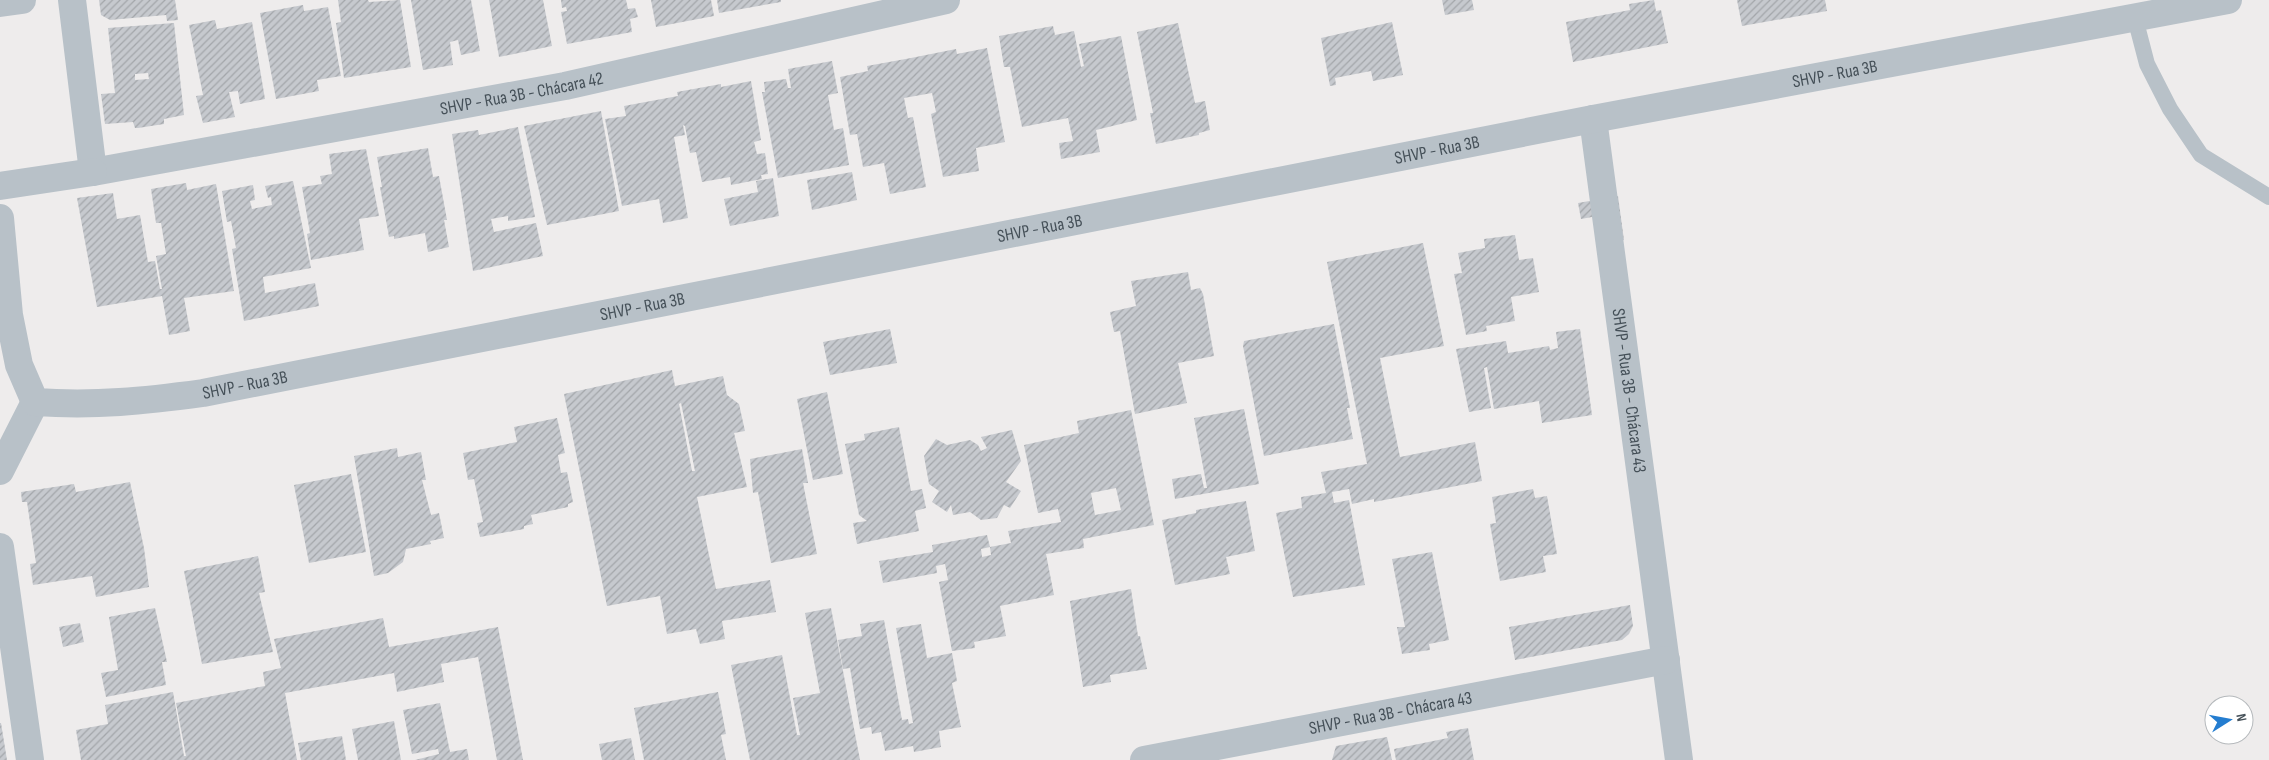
<svg xmlns="http://www.w3.org/2000/svg" width="2269" height="760" viewBox="0 0 2269 760" font-family="'Sofia Sans Condensed',sans-serif">
<defs>
<pattern id="building-hatch" width="6" height="6" patternUnits="userSpaceOnUse" patternTransform="scale(1.25)"><rect width="6" height="6" fill="#c6c9ce"/><path d="M-1 1l2-2M0 6l6-6M5 7l2-2" fill="none" stroke="#a3a6aa"/></pattern>
</defs>
<rect width="100%" height="100%" fill="#eeecec"/>
<path fill="url(#building-hatch)" fill-rule="evenodd" d="M99,0H175L178,20L167,21L166,15L110,20L101,15Z
M338,0H368L369,2L400,0L411,67L344,78L336,23L341,22Z
M411,0H471L480,51L461,55L458,40L450,42L453,65L423,70Z
M489,0H543L552,46L499,57Z
M561,0H626L628,9L635,8L638,17L630,19L632,32L567,44L561,12L567,11L566,7L562,8Z
M651,0H711L714,16L656,27Z
M717,0H781V2L719,13Z
M1442,0H1472L1474,10L1445,15Z
M1654,0L1656,11L1661,10L1668,43L1573,62L1566,22L1630,10L1629,4Z
M1737,0H1825L1827,11L1742,26Z
M303,5L304,11L328,7L341,76L317,80L319,91L276,99L260,13Z
M215,20L217,29L252,22L265,99L240,104L238,91L229,92L235,117L203,123L196,96L203,95L189,25Z
M1392,22L1403,75L1373,81L1371,71L1335,78L1336,85L1330,86L1321,38Z
M174,23L184,115L164,119V124L138,128H135L133,122L105,124L101,94L115,93L108,28ZM148,73L149,79L135,80V74Z
M1178,23L1195,103L1205,101L1210,130L1199,133V135L1156,144L1150,113H1153L1137,32Z
M1053,26L1055,35L1074,31L1081,67L1084,66L1079,44L1121,36L1137,120L1096,130L1100,152L1061,159L1059,143L1073,141L1068,118L1022,127L1010,67H1004L999,36Z
M987,48L1005,142L976,148L979,171L943,177L931,114L936,112L932,93L904,98L908,118L913,117L926,187L890,194L884,163L863,167L857,134L850,135L840,77L868,71L867,66L911,58L956,49L957,54Z
M832,61L838,93L828,95L834,130L843,128L849,165L778,178L762,92H765L764,82L786,79L788,88H791L788,69Z
M751,81L761,140L754,142L757,154L765,153L768,174L761,175L762,179L731,185L730,177L702,182L696,152L690,153L685,126L683,125L685,135L674,137L688,218L663,223L659,199L622,206L605,119L626,116L624,106L678,96L677,92L721,84V87Z
M601,111L619,211L547,225L524,126Z
M518,127L535,217L508,221V216L491,219L494,232L536,223L543,256L473,271L452,134L478,130L479,135Z
M428,148L433,177L439,176L447,220H444L449,247L428,252L425,233L394,239V236L389,237L380,187H382L377,157Z
M366,149L379,216L359,219L364,250L311,260L307,234L310,233L302,187L322,184L320,176L332,174L329,154Z
M852,172L857,200L812,210L807,180Z
M773,178L779,216L730,226L724,199L758,192L756,181Z
M293,181L311,268L263,277L265,293L315,283L319,306L244,321L232,249L236,248L231,221L227,222L222,191L253,185L255,200L250,201L252,209L272,205L271,197L268,198L265,186Z
M186,183L187,190L216,184L234,291L184,298L190,331L169,335L162,296L97,307L77,198L113,193L117,219L140,215L148,262L155,261L160,289H162L156,256L166,254L161,223H156L151,189Z
M1618,196L1624,240L1608,243L1603,215L1581,219L1578,203Z
M1515,235L1519,260L1533,258L1539,292L1511,297L1515,321L1486,326L1487,331L1466,335L1454,274L1462,273L1458,253L1485,248L1484,239Z
M1423,243L1444,346L1380,358L1400,457L1475,442L1482,481L1374,502V499L1352,504L1349,489L1332,492L1334,503L1349,500L1365,585L1293,597L1276,513L1302,508L1301,497L1326,493L1321,472L1367,464L1327,262Z
M1188,272L1191,290L1200,288L1203,294L1214,356L1178,363L1187,403L1135,414L1120,331L1114,332L1110,312L1136,306L1131,281Z
M1334,324L1350,408H1347L1353,439L1264,456L1243,346L1244,341Z
M890,329L897,363L830,375L823,342Z
M1580,329L1592,415L1542,423L1539,401L1494,409L1487,367L1484,368L1491,408L1469,412L1456,349L1506,341L1508,353L1549,346L1550,350L1558,348L1556,332Z
M672,370L675,386L723,376L727,395L739,404L745,431L734,433L747,487L697,497L716,589L770,580L776,612L722,621L725,639L700,644L696,629L667,634L660,596L607,606L564,394ZM681,403L695,471H692L679,404Z
M827,392L843,474L813,480L797,399Z
M1244,409L1259,484L1175,499L1172,479L1201,474L1204,488H1207L1194,418Z
M1131,410L1154,525L1083,539L1084,548L1046,554L1054,595L1000,606L1006,636L974,642L975,648L952,651L939,582L948,580L945,564L936,566L937,573L883,583L879,561L933,552L932,545L987,535L990,547L981,549L982,557L991,555L990,547L1011,543L1008,531L1061,522L1058,509L1038,513L1024,445L1079,433L1077,421ZM1116,488L1121,510L1095,515L1091,493Z
M557,418L565,453L558,455L561,473L567,472L573,502L568,504V507L531,515L533,524L524,526V529L480,537L477,523L483,522L474,479L468,480L463,453L517,442L514,427Z
M899,427L911,491L922,489L926,508L915,511L919,531L857,544L853,523L867,521L859,515L845,444L865,440L864,434Z
M1012,430L1021,461L1006,482L1021,491L1010,508L1004,505L997,518L981,520L970,512L953,515L951,505L947,512L932,502L939,491L929,484L924,456L936,439L947,445L970,440L978,445L981,451L987,448L981,437Z
M397,448L398,457L421,452L426,480H422L431,515L439,513L444,538L430,541L431,544L406,549L403,562L388,573L374,576L354,456Z
M802,449L808,483H803L817,554L771,563L758,492L753,493L750,459Z
M351,474L366,552L309,563L294,485Z
M130,482L144,548L149,587L96,597L92,576L33,585L30,564L36,563L27,502H22L21,492L74,484L76,492Z
M1533,489L1535,498L1547,496L1557,554L1543,556L1546,572L1500,581L1490,524L1496,523L1492,497Z
M1246,501L1255,551L1226,557L1230,574L1175,585L1162,520L1196,513V510Z
M1432,552L1449,640L1429,644L1430,650L1402,654L1397,627H1405L1392,559Z
M258,556L265,592L259,593L273,652L202,664L184,571Z
M1131,589L1138,636H1140L1147,669L1110,675L1111,682L1083,687L1070,601Z
M1630,605L1633,626L1629,634L1622,640L1515,660L1509,627Z
M155,608L167,662H162L166,685L106,697L101,673L118,670L109,617Z
M831,608L860,760H750L731,665L782,655L797,735H800L793,698L820,693L805,613Z
M383,618L389,647L498,627L523,760H497L478,657L441,664L444,682L397,692L394,673L285,693L297,760H81L76,730L108,724L105,705L173,692L184,756H186L176,703L265,686L263,672L281,668L274,639Z
M884,620L902,720L908,719L909,724L913,723L896,628L921,624L927,658L952,653L957,681L952,683L961,727L939,731L941,747L914,752L913,746L885,751L881,732L872,734L871,727L860,729L850,668L843,669L838,640L862,636L860,624Z
M80,623L84,642L63,647L59,627Z
M718,692L726,734L721,735L726,760H644L634,708Z
M440,703L450,752L467,749L469,760H415L439,754L438,749L412,754L403,710Z
M394,721L401,760H358L352,729Z
M0,723H1L7,760H0Z
M1468,728L1474,760H1396L1394,749L1448,738L1446,732Z
M342,736L346,760H301L298,743Z
M1387,737L1392,760H1332L1336,746Z
M631,738L635,760H602L599,744Z"/>
<g fill="none" stroke-linecap="round" stroke-linejoin="round">
<path stroke="#b8c1c8" stroke-width="16" d="M2135,18L2147,64L2170,109L2201,155L2269,197"/>
<g stroke="#b8c1c8" stroke-width="28">
<path id="s1" d="M72,0L93,172L565,86L946,0"/>
<path d="M0,3L22,0"/>
<path id="s2" d="M1593,119L1679,760"/>
<path d="M0,186L93,172"/>
<path d="M0,471L35,402"/>
<path d="M0,547L30,760"/>
<path id="s3" d="M1144,760L1666,660"/>
</g>
<path stroke="#b8c1c8" stroke-width="28" id="s4" d="M0,218L9,315L19,365L35,402C96,406 144,401 203,393L1593,119L2228,0"/>
</g>
<g text-anchor="middle" stroke-width="5" stroke-linejoin="round" paint-order="stroke">
<g font-size="18" fill="#455058" stroke="#fff">
<text dy="6" stroke="none"><textPath href="#s4" startOffset="2020">SHVP - Rua 3B</textPath></text>
<text dy="6" stroke="none"><textPath href="#s1" startOffset="609">SHVP - Rua 3B - Chácara 42</textPath></text>
<text dy="6" stroke="none"><textPath href="#s4" startOffset="1615">SHVP - Rua 3B</textPath></text>
<text dy="6" stroke="none"><textPath href="#s4" startOffset="1210">SHVP - Rua 3B</textPath></text>
<text dy="6" stroke="none"><textPath href="#s4" startOffset="805">SHVP - Rua 3B</textPath></text>
<text dy="6" stroke="none"><textPath href="#s4" startOffset="400">SHVP - Rua 3B</textPath></text>
<text dy="6" stroke="none"><textPath href="#s2" startOffset="274">SHVP - Rua 3B - Chácara 43</textPath></text>
<text dy="6" stroke="none"><textPath href="#s3" startOffset="251">SHVP - Rua 3B - Chácara 43</textPath></text>
</g>
</g>
<g transform="translate(2229 720) rotate(79)"><circle r="24" fill="#ffffff" stroke="#b5b9bc"/>
<path d="M0-4L9 19L0 12L-9 19Z" fill="#247dd0"/>
<text y="-8" font-size="14" font-weight="bold" text-anchor="middle" fill="#455058">N</text>
</g>
</svg>
